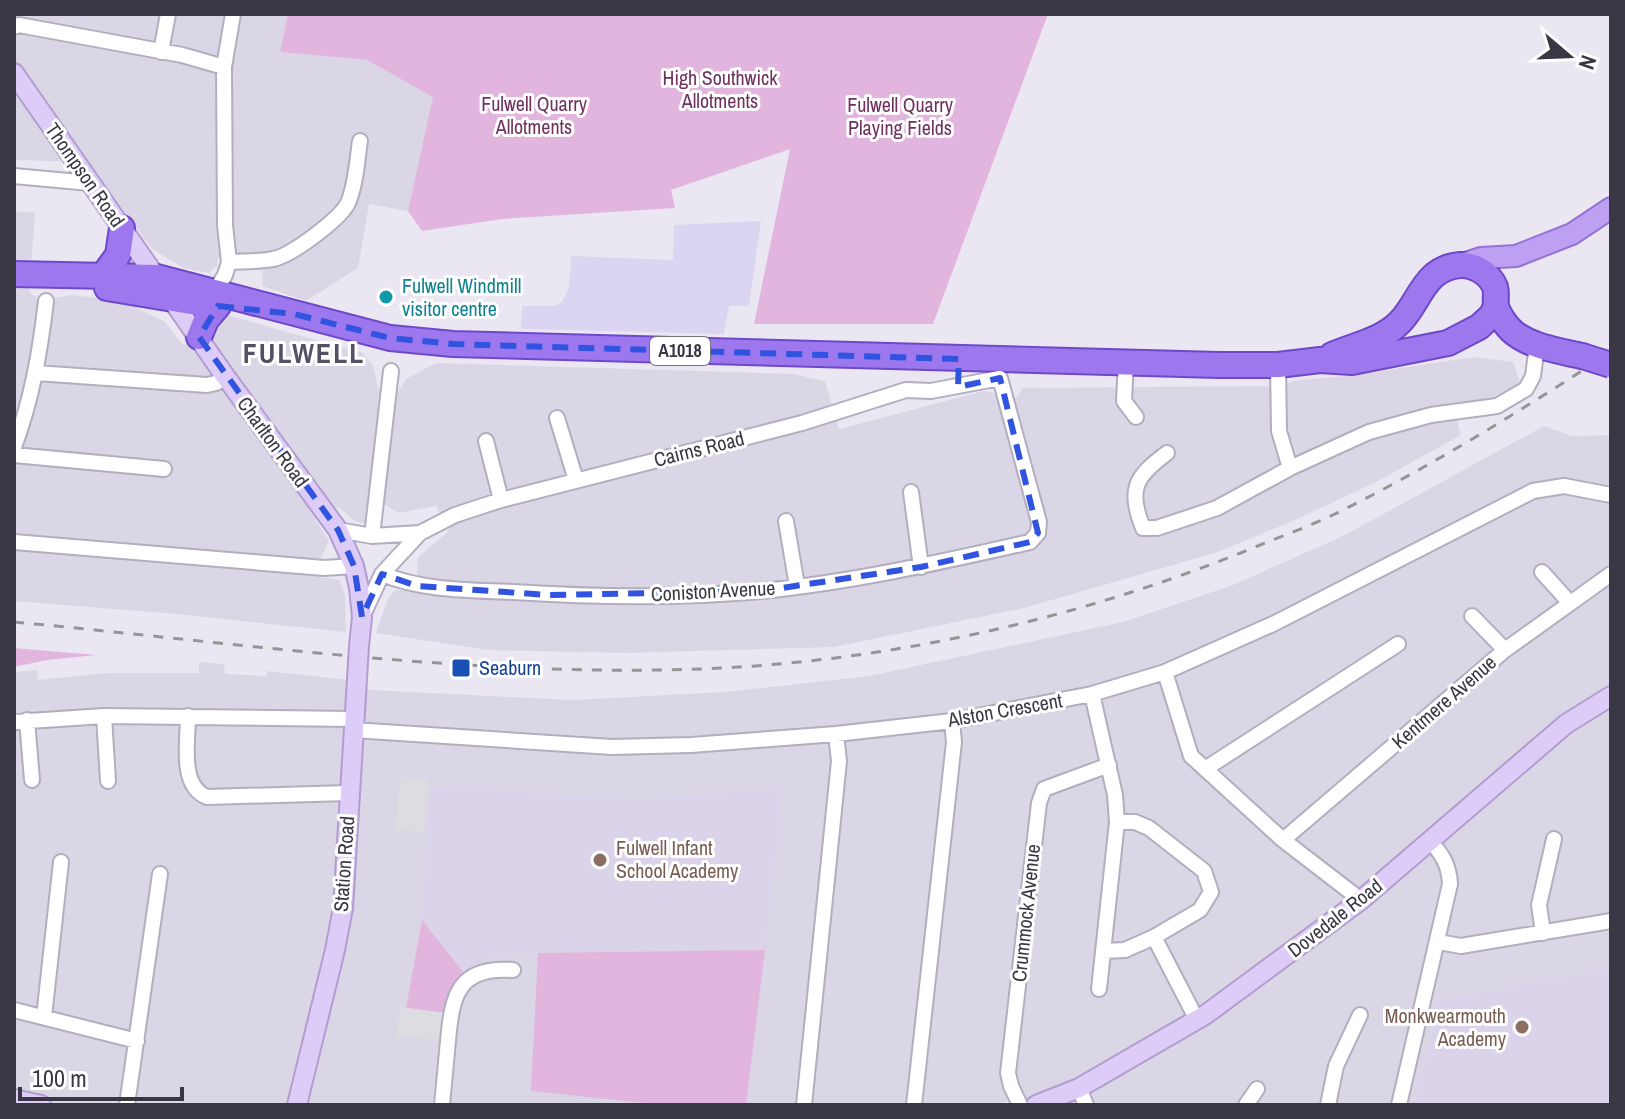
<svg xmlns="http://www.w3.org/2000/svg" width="1625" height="1119" viewBox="0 0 1625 1119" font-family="'Archivo Narrow',sans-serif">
<rect width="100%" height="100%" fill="#ebe7f2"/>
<path fill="#dbd6e5" d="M14,14H288L280,52L367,60L434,97L408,211L369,204L358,268L306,301L262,286L264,256L218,257L217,266L209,273L184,268L152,249L87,162L14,160Z
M14,211L35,213L29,292L39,300L72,295L125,302L165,322L183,345L212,336L214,321L226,315L363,353L373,366L381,399H394L406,379L436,363L793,374L825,381L839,429L984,391L1016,398L1023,388L1283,386L1292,381L1356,375L1474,357L1513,362L1520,382L1493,398L1452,403L1461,435L1376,482L1293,521L1215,553L1024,608L834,647L628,653L488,650L376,633L388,598L396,590H420L417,570L418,557L449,531L436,506L398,513L386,505L372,500L367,524L355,521L338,507L315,519L329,541L321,558L320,577L339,580L345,594L346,632L176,614L14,601Z
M1544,426L1572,436L1611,435V967L1439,1000L1414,1105H1016L1012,1099L997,1105H14V672L37,670L38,680L107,673H199V662L224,664L225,674L267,676V671L342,679L370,690L572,700L725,692L869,676L1123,622L1233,585L1345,535Z"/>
<path fill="#dbd5f1" d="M761,221L749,306H729L724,334L521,329L522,306H554L562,302L569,288L571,256L673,260L674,225Z"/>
<path fill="#dbd3e9" d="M430,787L639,799L782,789L765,950L496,953L464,973L422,920Z
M1611,967V1105H1414L1439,1000Z"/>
<path fill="#e1b5dd" d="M288,14H1048L933,324H754L790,149L671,190L675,208L502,219L422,231L408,211L433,97L367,60L280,52Z
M14,648L97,655L47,660L14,667Z
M422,920L464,973L451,990L445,1013L406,1008Z
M765,950L746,1105H664L531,1091L538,953Z"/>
<path fill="#dddce0" d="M400,777L428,779L424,832L396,830Z
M401,1007L445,1013L443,1040L396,1037Z"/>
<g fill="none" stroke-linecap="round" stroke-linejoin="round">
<g stroke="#b3aebf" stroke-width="18">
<path id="street" d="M14,27L19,25L182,55L224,67
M161,52L168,14
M14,176L90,183
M229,262C243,261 259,262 273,259C291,256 340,219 348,203C356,184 357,161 360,141
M214,293L225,275L229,262L225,225L224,67L233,14
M1126,362L1124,401L1136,417
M1278,365L1279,431L1290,468
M36,373L207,385L216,383L225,376
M557,418L576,480
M486,441L501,500
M14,447C32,399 40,352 46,301
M1167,453C1136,476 1127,489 1143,528H1157L1217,508L1290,468L1369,432L1431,415L1497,406L1526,389L1533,376L1536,353
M14,455L164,469
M911,492L921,567
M786,521L797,586
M338,530L372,536L420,533L382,574L362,617
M420,533L455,515L501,500L802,423L906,390L931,391L1000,378
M372,536L391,371
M14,542L324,568L354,566
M1542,572L1569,602
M382,574C424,591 469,590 513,592C592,597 684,598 762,591C853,582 941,562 1030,542L1038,533L1039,522L1000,378
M1472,616L1505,650
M1165,672L1191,756L1283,840L1361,900
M1092,694L1115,795L1117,822L1099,989
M104,716L108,781
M188,716C188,741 179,786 207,797L348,793
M27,720L32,780
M14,722L104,716L354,719
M353,730L612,747L691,745L836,734L952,721L1092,694L1165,672L1273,624L1533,491L1564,486L1611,495
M1205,769L1398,644
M1283,840L1505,650L1611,574
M1543,933L1539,905L1554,839
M1154,937L1197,1020
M1438,942L1461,946L1611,921
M1104,951L1125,950L1154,937L1200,910L1211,892L1204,871L1149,828L1135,822H1117
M14,1010L137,1041
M44,1017L61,862
M1079,1088L1086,1105
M127,1105L160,874
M442,1105C444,1084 446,1062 448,1041C452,994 459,966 513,970
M804,1105L839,761L836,734
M914,1105L954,742L952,721
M1020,1105L1011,1086L1008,1073L1039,803L1044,789L1109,765
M1246,1105L1257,1089
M1328,1105L1336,1066L1360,1015
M1399,1105L1450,884C1449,864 1442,855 1430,840"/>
</g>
<g stroke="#b19ecf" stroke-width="22">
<path id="secondary" d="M14,73L225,376L338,530L354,566L359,588L362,617L359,646
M14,1099L41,1105
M297,1105L335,950L343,908L357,679
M1036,1105L1079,1088L1205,1015L1361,900L1566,724L1611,696"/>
</g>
<g stroke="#9572d5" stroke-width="24">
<path id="primary" d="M1460,265L1481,258L1516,256L1572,234L1611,208"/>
</g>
<g stroke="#6d49ca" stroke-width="28">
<path id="highway" d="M14,274L157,277L390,338L453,344L1219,365H1278L1320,360L1352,362L1448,343L1479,327L1492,315L1496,306
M102,277L118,255L122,228
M107,288L209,305
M199,337L206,320L218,306
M1332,355C1355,345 1382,340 1399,323C1420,303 1423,268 1460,265C1474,264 1490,274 1495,287C1497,294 1495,299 1496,306C1498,314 1506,326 1513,332C1531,347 1560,351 1582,356"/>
</g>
<use href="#street" stroke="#fff" stroke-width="14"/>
<use href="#secondary" stroke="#ddcbf8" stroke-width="18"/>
<use href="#primary" stroke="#bea0f2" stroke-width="20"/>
<use href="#highway" stroke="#9d77ed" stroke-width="24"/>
<path stroke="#959595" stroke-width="3" stroke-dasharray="10 10" stroke-linecap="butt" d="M14,622C228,642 442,673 657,670C863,668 1069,624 1260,545C1285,535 1312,525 1337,513C1432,466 1522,410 1611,352"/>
<g stroke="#b19ecf" stroke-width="22" stroke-linecap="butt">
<path id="secondary-bridge" d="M357,679L359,646"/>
</g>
<g stroke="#6d49ca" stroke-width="28" stroke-linecap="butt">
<path id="highway-bridge" d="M1582,356L1611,365"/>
</g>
<use href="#secondary-bridge" stroke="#ddcbf8" stroke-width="18"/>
<use href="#highway-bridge" stroke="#9d77ed" stroke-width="24"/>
</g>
<path fill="none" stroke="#3053e0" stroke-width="6" stroke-dasharray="16 10" stroke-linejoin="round" d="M218,306L294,314L390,338L453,344L959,359L958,387L1000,378L1038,533L1030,542L921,567L762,591L549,595L417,586L382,574L362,617L354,566L338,530L199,337Z"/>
<circle fill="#0f9aa8" stroke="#fff" stroke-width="3" cx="386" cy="297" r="8"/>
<rect fill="#1a4fb4" stroke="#fff" stroke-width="3" x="451" y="658" width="20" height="20" rx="4"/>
<g fill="#8d6e63" stroke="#fff" stroke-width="3">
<circle cx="600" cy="860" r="8"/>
<circle cx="1522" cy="1027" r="8"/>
</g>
<g text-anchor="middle" stroke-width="6" stroke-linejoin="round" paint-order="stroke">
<rect fill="#fff" stroke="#75737c" stroke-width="2" x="650" y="337" width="60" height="28" rx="6"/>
<g font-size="18" font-weight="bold" fill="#3a3744">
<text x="680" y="357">A1018</text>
</g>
<g font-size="20" fill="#6f315e" stroke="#fff">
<text x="720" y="85">High Southwick<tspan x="720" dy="23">Allotments</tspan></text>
<text x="534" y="111">Fulwell Quarry<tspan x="534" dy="23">Allotments</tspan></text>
<text x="900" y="112">Fulwell Quarry<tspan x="900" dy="23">Playing Fields</tspan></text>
</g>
<g font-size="20" fill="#3a3744" stroke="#fff">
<text transform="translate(85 175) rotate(55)" y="7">Thompson Road</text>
<text transform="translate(273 442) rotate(54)" y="7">Charlton Road</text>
<text transform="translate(699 449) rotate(-14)" y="7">Cairns Road</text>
<text transform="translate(713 591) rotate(-3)" y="7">Coniston Avenue</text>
<text transform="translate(1444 702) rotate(-41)" y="7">Kentmere Avenue</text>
<text transform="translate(1005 710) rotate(-10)" y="7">Alston Crescent</text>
<text transform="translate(344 864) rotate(-86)" y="7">Station Road</text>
<text transform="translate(1026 913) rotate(-84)" y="7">Crummock Avenue</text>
<text transform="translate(1335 918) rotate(-38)" y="7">Dovedale Road</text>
</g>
<g font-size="20" fill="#0d838f" stroke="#fff" text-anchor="start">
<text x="402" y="293">Fulwell Windmill<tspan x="402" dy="23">visitor centre</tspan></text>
</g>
<g font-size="20" fill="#164399" stroke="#fff" text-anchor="start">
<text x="479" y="675">Seaburn</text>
</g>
<g font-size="20" fill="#785e54" stroke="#fff" text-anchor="start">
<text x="616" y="855">Fulwell Infant<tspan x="616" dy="23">School Academy</tspan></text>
<text x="1506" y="1023" text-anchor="end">Monkwearmouth<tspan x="1506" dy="23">Academy</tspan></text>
</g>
<g font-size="28" font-weight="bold" letter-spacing="2" fill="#555065" stroke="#fff">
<text x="304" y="363">FULWELL</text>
</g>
</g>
<rect width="1625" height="1119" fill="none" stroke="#3a3744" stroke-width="32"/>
<g transform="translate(1569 56) rotate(109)" stroke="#ffffff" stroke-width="6" paint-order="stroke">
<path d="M0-6L14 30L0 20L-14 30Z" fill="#3a3744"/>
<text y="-12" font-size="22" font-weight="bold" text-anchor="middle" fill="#3a3744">N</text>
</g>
<path d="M20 1087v12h162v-12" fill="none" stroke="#3a3744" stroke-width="4"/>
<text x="32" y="1087" font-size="24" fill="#3a3744" stroke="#ffffff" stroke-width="6" paint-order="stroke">100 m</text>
</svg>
